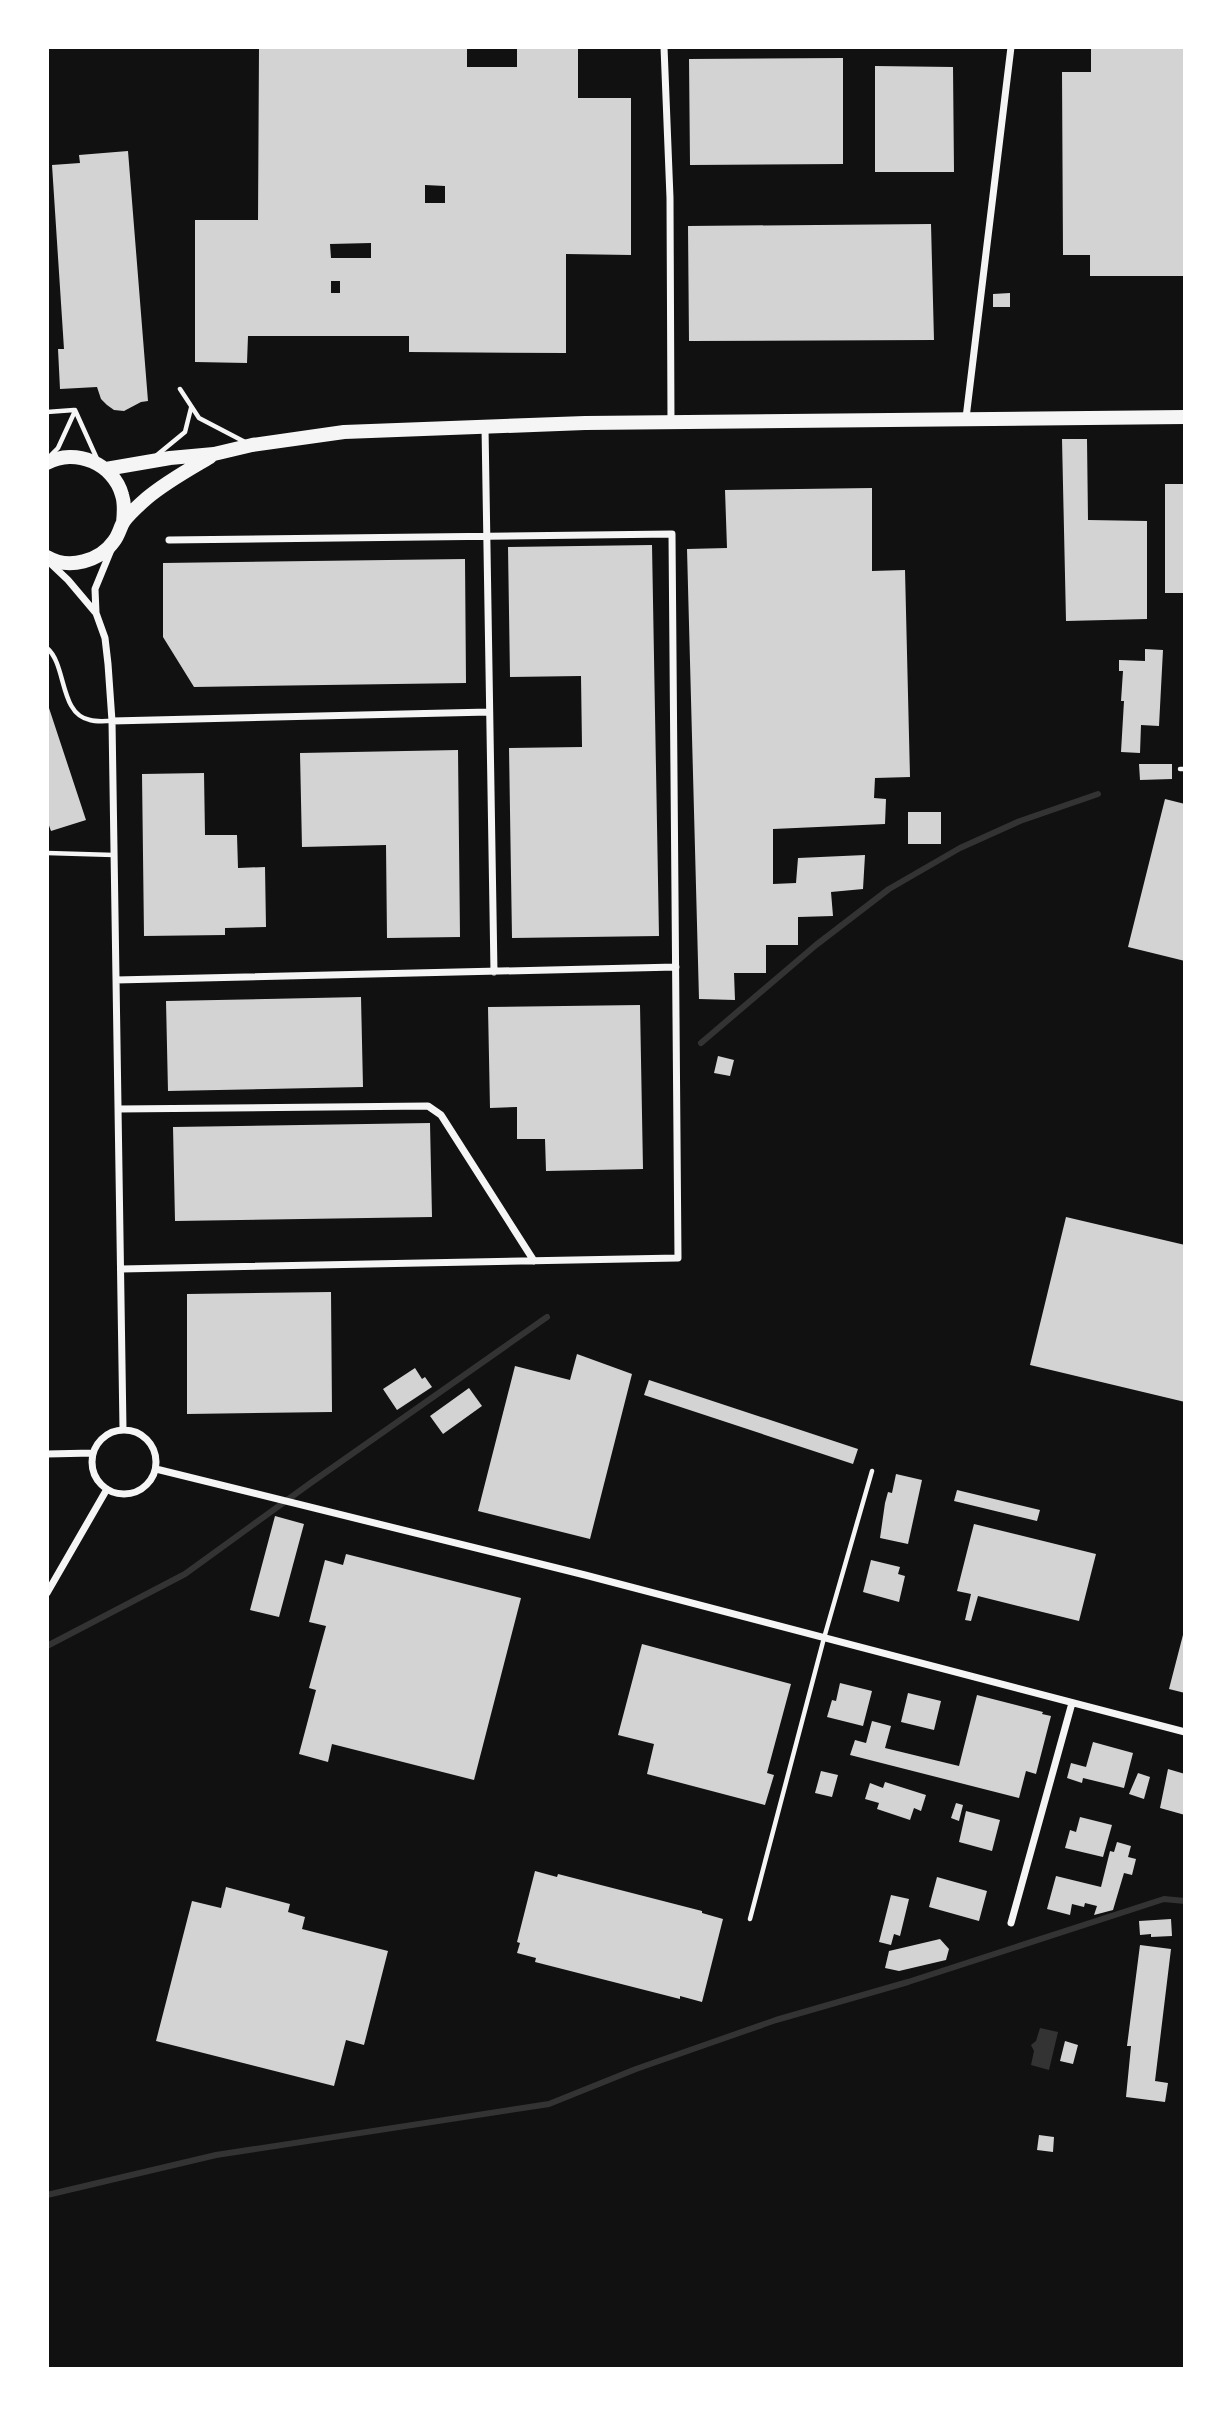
<svg xmlns="http://www.w3.org/2000/svg" width="1232" height="2416" viewBox="0 0 1232 2416" font-family="'Work Sans',sans-serif">
<rect width="100%" height="100%" fill="#111"/>
<path fill="#333" d="M1040,2028L1058,2032L1049,2070L1031,2065L1034,2051L1031,2045L1036,2041Z"/>
<g fill="none" stroke-linecap="round" stroke-linejoin="round">
<path stroke="#333" stroke-width="6" d="M701,1043L816,945L889,889L960,848L1020,821L1098,794
M47,1646L185,1574L312,1482L547,1317
M47,2195L216,2155L549,2104L636,2069L776,2020L908,1982L1164,1899L1185,1901"/>
</g>
<path fill="#d3d3d3" fill-rule="evenodd" d="M259,47H467V67H517V47H578V98H631V255L566,254V353L409,352V336H248L247,363L195,362V220H258ZM425,185L445,186V203H425ZM371,243V258H331L330,244ZM331,281H340V293H331Z
M1100,47H1185V276H1090V255H1063L1062,72H1091V49Z
M843,58V164L690,165L689,59Z
M875,66L953,67L954,172H875Z
M128,151L148,401L141,402L124,411L114,410L107,405L101,399L97,387L60,389L58,349H64L52,165L80,163L79,155Z
M931,224L934,340L689,341L688,226Z
M1010,293V307H993V294Z
M1062,439H1087L1088,520L1147,521V619L1066,621Z
M1165,484H1185V593H1165Z
M872,488V571L905,570L910,777L875,778L874,798L886,799L885,824L773,829V884L796,883L798,858L865,855L863,889L831,892L833,916L798,917V945H766V973H734L735,1000L699,999L687,549L727,548L725,490Z
M652,545L659,936L512,938L509,748L582,747L581,676L510,677L508,547Z
M465,559L466,683L194,687L163,637V563Z
M1145,649L1163,650L1159,726L1141,725L1140,753L1121,752L1124,701H1121L1123,671H1119V660L1145,661Z
M48,705L86,820L51,831L47,820Z
M458,750L460,937L387,938L386,845L302,847L300,753Z
M1139,764H1172V779L1140,780Z
M204,773L205,835H237L238,868L265,867L266,927L225,928V935L144,936L142,774Z
M1165,799L1185,804V961L1128,947Z
M908,812H941V844H908Z
M361,997L363,1087L168,1091L166,1001Z
M640,1005L643,1169L546,1171L545,1139H517V1107L490,1108L488,1007Z
M718,1056L734,1060L730,1076L714,1073Z
M430,1123L432,1217L175,1221L173,1127Z
M1066,1217L1185,1245V1402L1030,1365Z
M331,1292L332,1412L187,1414V1294Z
M577,1354L632,1374L590,1539L478,1511L515,1366L570,1380Z
M415,1368L422,1379L425,1377L432,1387L397,1410L383,1389Z
M649,1380L858,1449L853,1464L644,1395Z
M469,1388L482,1406L443,1434L430,1416Z
M896,1474L922,1480L908,1544L880,1538L885,1503L888,1492L892,1493Z
M957,1490L1040,1510L1037,1521L954,1501Z
M275,1516L304,1524L279,1617L250,1610Z
M974,1524L1096,1554L1079,1621L978,1596L971,1621L965,1620L971,1594L957,1591Z
M346,1554L521,1598L474,1780L332,1744L328,1762L299,1754L316,1690L309,1688L326,1626L309,1622L325,1560L343,1565Z
M871,1560L900,1567L898,1574L905,1576L899,1602L863,1592Z
M1184,1631H1185V1693L1169,1689Z
M642,1644L791,1684L767,1773L774,1775L765,1805L647,1774L654,1744L618,1735Z
M840,1683L872,1691L863,1726L827,1717L832,1700L836,1701Z
M908,1693L941,1701L934,1730L901,1722Z
M977,1695L1043,1712L1042,1714L1051,1716L1036,1774L1026,1771L1019,1798L850,1755L855,1740L866,1743L872,1721L891,1726L885,1748L959,1766Z
M1093,1742L1133,1753L1124,1788L1083,1778L1082,1783L1067,1778L1071,1763L1086,1767Z
M1168,1769L1185,1774V1815L1160,1808Z
M821,1771L838,1775L832,1797L815,1793Z
M1138,1773L1150,1777L1144,1799L1129,1794Z
M885,1782L926,1795L921,1811L914,1808L910,1820L877,1809L879,1803L865,1799L870,1783L883,1788Z
M956,1803L963,1805L959,1821L951,1818Z
M966,1811L1000,1820L992,1851L959,1842Z
M1080,1817L1112,1825L1103,1857L1065,1848L1070,1830L1076,1832Z
M1117,1842L1131,1846L1128,1857L1136,1859L1132,1875L1124,1873L1113,1910L1094,1915L1097,1906L1085,1903L1084,1907L1072,1904L1070,1915L1047,1909L1056,1876L1101,1887L1110,1851L1114,1852Z
M535,1871L557,1877L558,1874L702,1911V1913L723,1919L702,2002L680,1996V1999L535,1962L536,1958L517,1953L520,1943L517,1942Z
M937,1877L987,1891L979,1921L929,1907Z
M226,1887L290,1904L288,1912L305,1917L302,1929L388,1951L364,2045L346,2040L334,2086L156,2041L192,1901L221,1908Z
M891,1895L909,1899L900,1936L894,1934L891,1945L879,1942Z
M1171,1919L1172,1936L1151,1937V1934L1140,1935L1139,1921Z
M940,1939L949,1949L946,1960L899,1971L885,1968L889,1951Z
M1140,1945L1171,1949L1155,2081L1168,2083L1165,2102L1126,2097L1131,2046H1127Z
M1065,2041L1078,2045L1073,2064L1060,2061Z
M1039,2135L1054,2137L1053,2152L1037,2150Z"/>
<g fill="none" stroke-linecap="round" stroke-linejoin="round">
<path stroke="#f5f5f5" stroke-width="4.5" d="M180,389L199,418L245,442
M75,410L98,461
M47,412L74,410
M51,455L58,448L75,411
M157,455L185,432L191,408
M47,648C67,665 59,714 90,720C96,722 105,721 112,721
M1180,769H1185
M47,853L114,855
M750,1919L824,1638L872,1471"/>
<path stroke="#f5f5f5" stroke-width="7" d="M664,47L670,198L671,421
M966,418L1011,47
M485,427L494,972
M111,550L95,589L96,613L105,638L108,664L112,721L123,1429
M49,562L68,580L95,612
M112,721L489,712
M116,980L676,967
M118,1109L428,1106L441,1115L534,1261
M121,1269L678,1258L672,534L169,540
M92 1462a32 32 0 1 1 64 0a32 32 0 1 1-64 0Z
M47,1454L93,1453
M156,1469L585,1575L1185,1732
M47,1593L107,1489
M1011,1923L1072,1703"/>
<path stroke="#f5f5f5" stroke-width="14" d="M47,463C75,447 114,464 122,495C125,504 124,513 123,523
M106,469L170,458L214,454L252,445L344,432L585,423L1185,417
M47,557C69,570 100,561 114,541C119,535 120,527 124,521C130,513 139,505 147,498C166,482 188,470 210,457"/>
</g>
<rect width="1232" height="2416" fill="none" stroke="#ffffff" stroke-width="98"/>
</svg>
